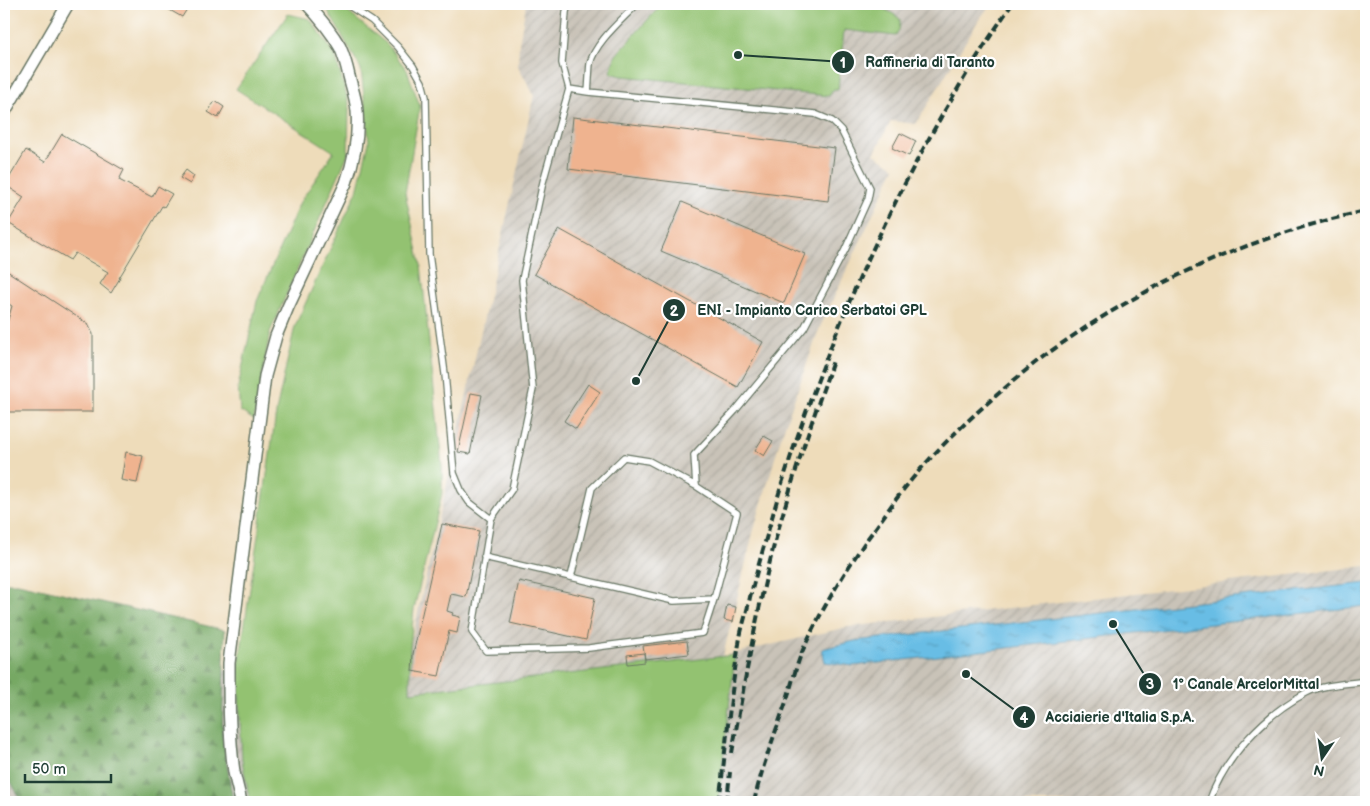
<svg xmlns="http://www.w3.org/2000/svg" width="1370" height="806" viewBox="0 0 1370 806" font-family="'Balsamiq Sans',sans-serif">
<defs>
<pattern id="industrial-furrows" width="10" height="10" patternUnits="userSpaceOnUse" patternTransform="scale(1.25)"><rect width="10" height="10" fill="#c9c3b8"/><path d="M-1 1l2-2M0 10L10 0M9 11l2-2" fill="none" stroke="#aca89f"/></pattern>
<pattern id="forest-firs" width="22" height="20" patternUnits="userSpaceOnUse" patternTransform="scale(1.25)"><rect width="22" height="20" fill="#76a863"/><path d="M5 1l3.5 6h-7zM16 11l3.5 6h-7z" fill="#608a52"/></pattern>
<pattern id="water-ripples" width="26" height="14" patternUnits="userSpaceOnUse" patternTransform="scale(1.25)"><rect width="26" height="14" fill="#68bde5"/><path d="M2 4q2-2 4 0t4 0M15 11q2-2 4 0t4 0" fill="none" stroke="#559bba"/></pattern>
</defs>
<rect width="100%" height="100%" fill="#fff"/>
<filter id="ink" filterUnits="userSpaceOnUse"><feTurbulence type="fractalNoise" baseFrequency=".02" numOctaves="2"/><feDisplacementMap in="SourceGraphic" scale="10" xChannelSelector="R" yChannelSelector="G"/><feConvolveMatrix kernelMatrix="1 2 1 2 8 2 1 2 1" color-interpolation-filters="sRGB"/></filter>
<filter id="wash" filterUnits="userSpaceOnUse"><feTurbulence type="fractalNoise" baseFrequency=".0096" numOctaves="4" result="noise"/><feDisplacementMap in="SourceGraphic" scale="20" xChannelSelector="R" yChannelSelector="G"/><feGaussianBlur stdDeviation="1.12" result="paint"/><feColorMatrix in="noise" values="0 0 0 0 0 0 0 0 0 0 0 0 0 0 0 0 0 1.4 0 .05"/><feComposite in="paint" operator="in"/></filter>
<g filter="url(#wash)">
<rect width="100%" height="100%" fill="#eedcba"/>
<path fill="url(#industrial-furrows)" d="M526,4H991L978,21L916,124L891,121L874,154L895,167L820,327L782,434L753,533L723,656L848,627L1366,566V802H4V644L410,692V648L534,95L518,66L519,44Z"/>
<path fill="#93c271" stroke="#598052" d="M324,4H338L387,44L407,70L420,106L405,193L421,265L442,466V494L414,609L410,648V692L735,655L718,802H250L242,760L238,670L277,407L295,326L357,191L369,142L361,69Z
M662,4H876C884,10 892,12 900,19C900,26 900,30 896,36L844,30L838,89H834L829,96L622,76L611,73L612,65L616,55Z
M288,14L310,19L335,55L349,104L348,154L270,332L254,420L240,411L238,387L257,301L300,202L334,152L236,89Z"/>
<path fill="url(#forest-firs)" stroke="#4a724c" d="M4,583H18L225,630L222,734L233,802H22L4,769Z"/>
<path fill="url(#water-ripples)" stroke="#447d8c" d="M1366,583V606L853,666L825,662L822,649L854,641Z"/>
<g id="blocks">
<path fill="#efb38f" d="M159,4H190L182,17Z
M215,101L224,107L218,118L208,112Z
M573,117L835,148L828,201L568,169Z
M900,133L916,141L909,156L892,148Z
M62,134L124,170L119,180L152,197L158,186L172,194L164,207L162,206L119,278H120L111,293L100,284L108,272L75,253L70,260L8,223L24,197L5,185L26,150L45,162Z
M186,170L194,176L190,184L180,178Z
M682,202L805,254L784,303L661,251Z
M559,229L763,342L738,387L534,274Z
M4,269L88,324L93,334V412H4V333L12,306L4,301Z
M588,384L600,392L576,429L564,421Z
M471,393L482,395L470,454L458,452Z
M764,436L773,441L764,456L755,450Z
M126,452L143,456L137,483L121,480Z
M442,524L479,531L466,597L451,594L447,611L453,613L452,615L460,617L457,633L449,631L439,676L412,671L413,654Z
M519,581L595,598L586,640L510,623Z
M727,605L736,607L733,622L724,620Z
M687,641L689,654L645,659L643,646Z
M644,653L645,662L628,664L627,655Z"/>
</g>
</g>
<g filter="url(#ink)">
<use href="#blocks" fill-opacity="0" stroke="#677563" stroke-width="1"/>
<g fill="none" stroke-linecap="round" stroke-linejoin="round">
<g stroke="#677563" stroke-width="8">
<path id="lane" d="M346,4L372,21L398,47L413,66L422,82L426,97L429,254L445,374L454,473L461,490L469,502L491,519
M568,4L566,12L562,63L569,89
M637,4C623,19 594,43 590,64C589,73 589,83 588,92L815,114L832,121L841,130L870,188L868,199L845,250L804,328L735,411L694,455L696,486
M484,557L674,601L714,599
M571,577L592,488L624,457L649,461L696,486L737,513L714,599L703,633L589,648L486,651L472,632L491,519L512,489L533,389L522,280L543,182L569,89L588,92
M1209,802C1225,757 1264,715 1306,693C1324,684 1347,684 1366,681"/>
</g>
<g stroke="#677563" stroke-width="14">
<path id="street" d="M4,113L68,4
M241,802C239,792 236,782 234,772C229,736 229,700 229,663L265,376L276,336L288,307L346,183C354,160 359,135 357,111C356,99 352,88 349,76C347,67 344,56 340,47C331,31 319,17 307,4"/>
</g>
<use href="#lane" stroke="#fff" stroke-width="5.5"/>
<use href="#street" stroke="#fff" stroke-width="11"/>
<path stroke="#1f3d34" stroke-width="4" stroke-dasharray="8 4" stroke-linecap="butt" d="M732,753C744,684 756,616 773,549C790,485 811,423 833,361
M719,802C726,749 730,696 739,644C741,628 747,613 750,597C759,563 769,528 779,493C833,320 909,154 1012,4
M727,802L730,772
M754,802C762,766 775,734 787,699C792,683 796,667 802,652C820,612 843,574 868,538C878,525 887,511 897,498C924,462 957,430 991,400C1011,383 1032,364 1054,349C1148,282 1254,235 1366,211"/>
</g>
</g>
<path fill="none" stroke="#1f3d34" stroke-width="2" d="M738 55L843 62M636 381L674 310M1113 624L1150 684M966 674L1024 717"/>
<g fill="#1f3d34" stroke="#fff" stroke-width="2">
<circle cx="738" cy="55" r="5"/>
<circle cx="636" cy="381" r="5"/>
<circle cx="1113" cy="624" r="5"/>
<circle cx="966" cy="674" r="5"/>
<circle cx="843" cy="62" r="12"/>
<circle cx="674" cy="310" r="12"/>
<circle cx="1150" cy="684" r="12"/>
<circle cx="1024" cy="717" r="12"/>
</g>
<g font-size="15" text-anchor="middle" font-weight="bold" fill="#fff">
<text x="843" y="68">1</text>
<text x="674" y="316">2</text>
<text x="1150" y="689">3</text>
<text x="1024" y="723">4</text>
</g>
<g font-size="14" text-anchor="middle" font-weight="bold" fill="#1f3d34" stroke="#fff" stroke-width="4.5" stroke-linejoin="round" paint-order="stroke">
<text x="930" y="67">Raffineria di Taranto</text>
<text x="812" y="315">ENI - Impianto Carico Serbatoi GPL</text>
<text x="1246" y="689">1° Canale ArcelorMittal</text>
<text x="1120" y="722">Acciaierie d'Italia S.p.A.</text>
</g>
<rect width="1370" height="806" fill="none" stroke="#fff" stroke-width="20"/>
<g transform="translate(1322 758) rotate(193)" stroke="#ffffff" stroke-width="4" paint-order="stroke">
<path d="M0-4L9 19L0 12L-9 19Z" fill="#1f3d34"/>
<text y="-8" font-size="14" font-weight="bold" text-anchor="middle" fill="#1f3d34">N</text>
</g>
<path d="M25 774v8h86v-8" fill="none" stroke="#1f3d34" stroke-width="2.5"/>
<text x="32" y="774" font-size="15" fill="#1f3d34" stroke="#ffffff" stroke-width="4" paint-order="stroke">50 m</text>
</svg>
